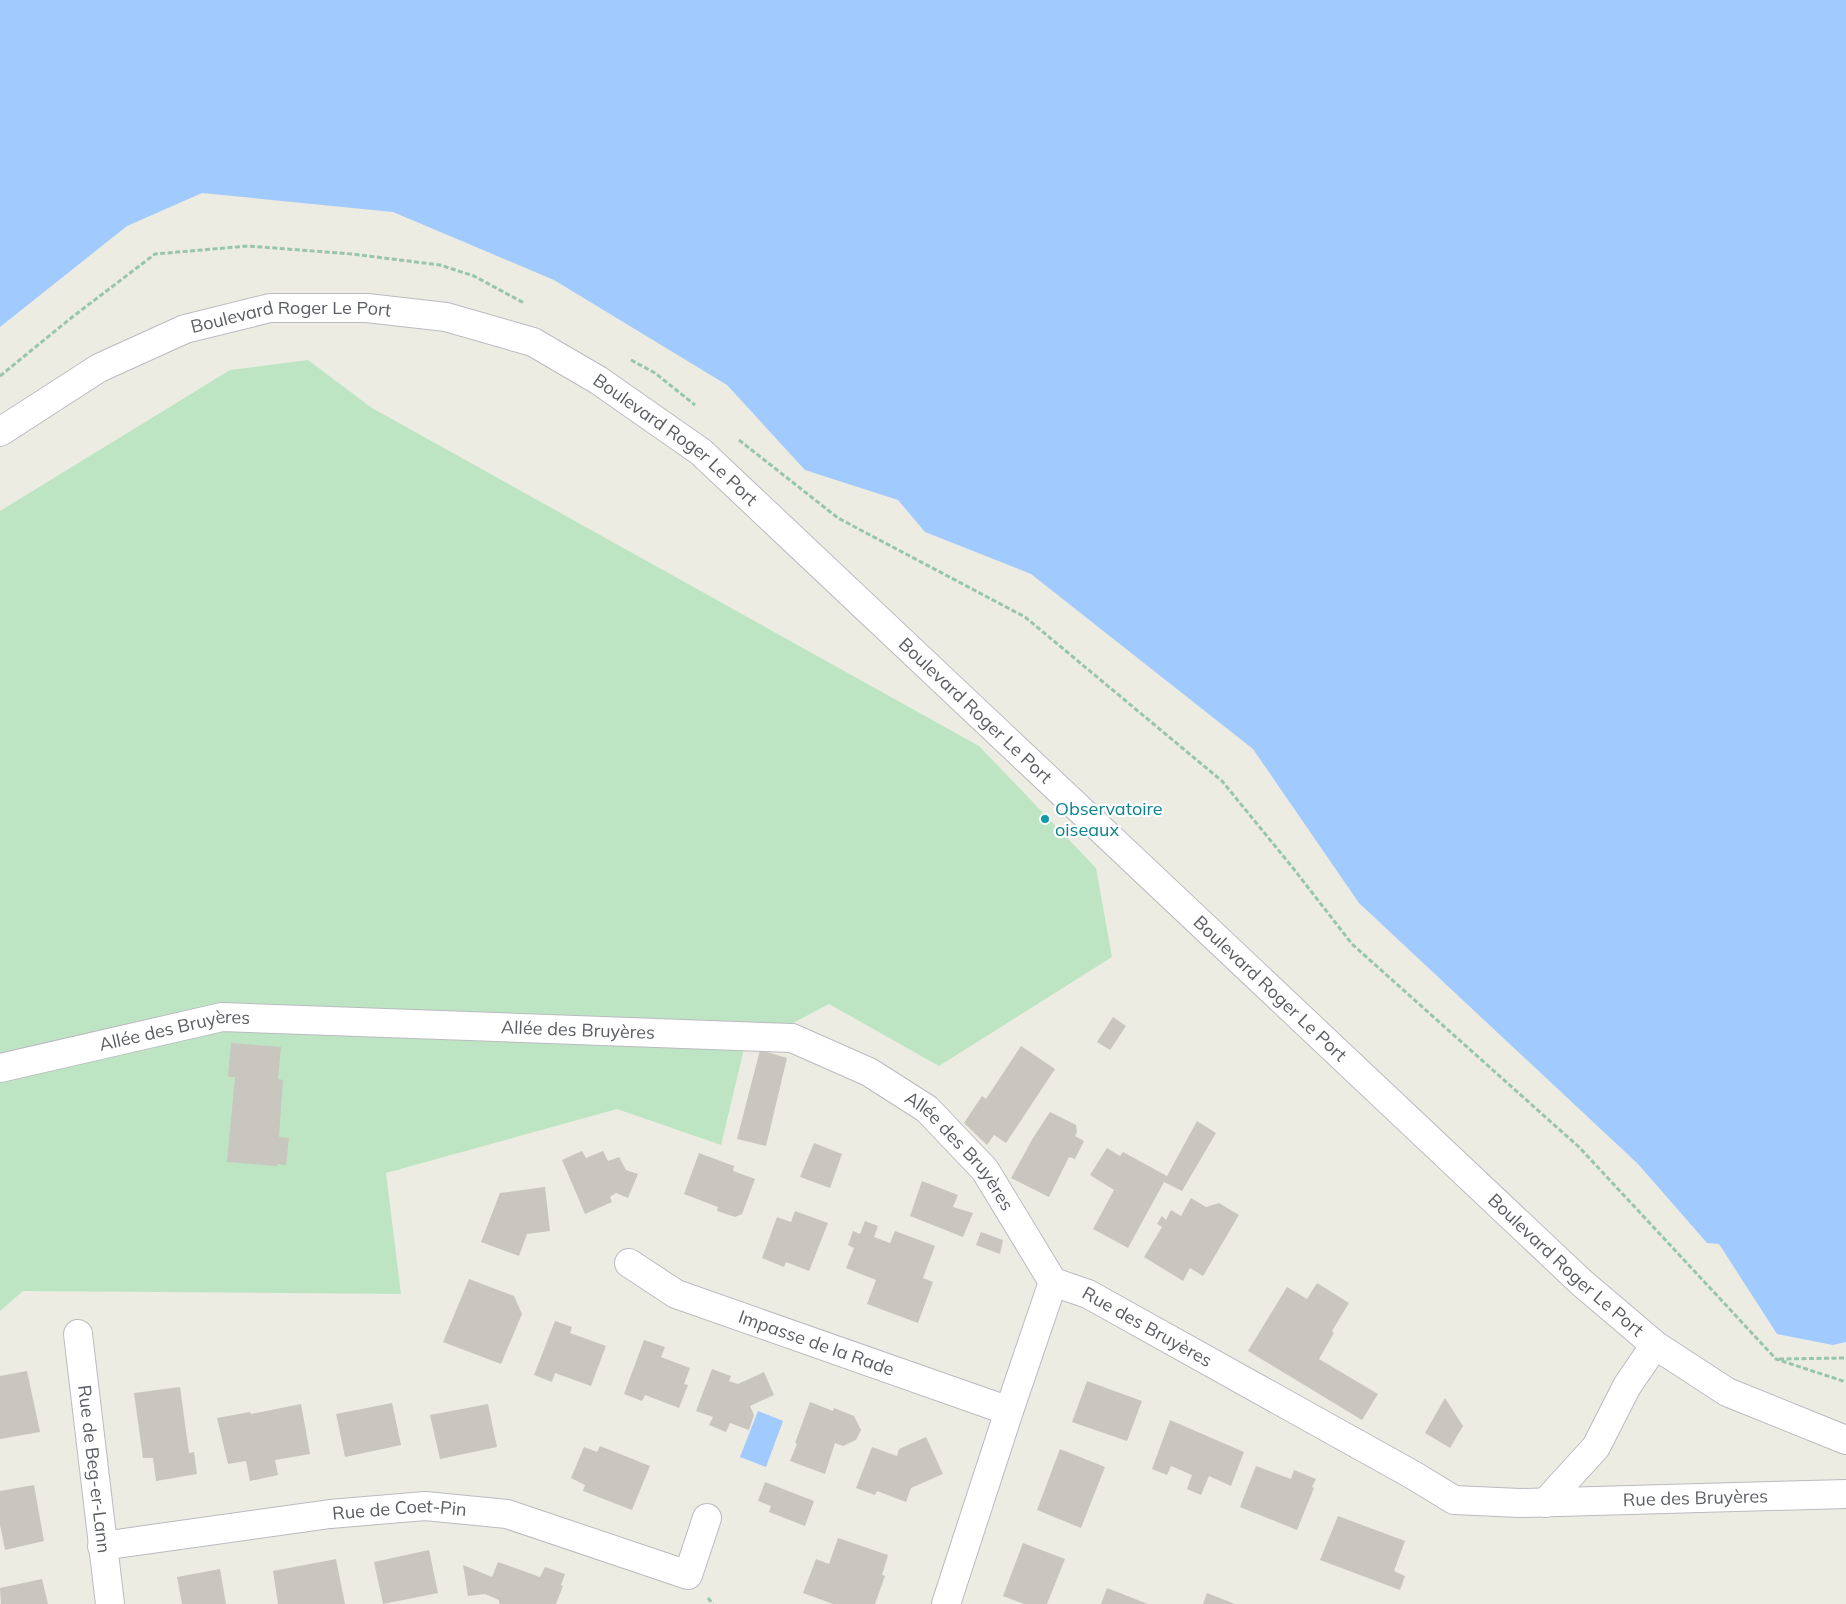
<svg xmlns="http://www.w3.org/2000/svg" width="1846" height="1604" viewBox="0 0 1846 1604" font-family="Mulish,sans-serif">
<rect width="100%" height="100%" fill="#edece2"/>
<path fill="#bee5c3" d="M308,360L372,408L979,746L1096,868L1112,957L939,1066L829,1004L744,1049L721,1145L617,1109L386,1173L401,1294L23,1291L0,1311V511L230,370Z"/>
<path fill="#a1caff" d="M0,0H1846V1342L1833,1345L1777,1334L1719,1244L1707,1243L1638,1164L1359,903L1253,749L1031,574L925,532L898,500L805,470L727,385L554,280L393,212L202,193L127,226L0,327Z
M758,1411L783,1421L766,1467L740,1457Z"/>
<path fill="#c8c6bf" d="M1113,1017L1126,1026L1110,1050L1097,1042Z
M231,1043L281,1047L278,1079L283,1080L279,1137L289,1138L286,1165L277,1164V1166L227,1162L235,1077H228Z
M1021,1046L1055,1069L1006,1143L994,1135L987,1145L964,1123L982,1096L986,1099Z
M760,1050L787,1058L766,1146L737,1139Z
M1050,1112L1076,1125L1077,1132L1075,1136L1084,1141L1075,1159L1069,1157L1049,1197L1011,1178L1033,1138Z
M1197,1121L1216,1133L1182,1191L1164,1182L1128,1248L1093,1229L1114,1190L1090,1175L1107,1148L1120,1156L1123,1152L1167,1176Z
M814,1143L842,1154L830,1188L800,1177Z
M582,1151L586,1158L603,1151L608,1161L619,1157L626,1170L638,1174L628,1198L616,1193L610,1197L612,1202L585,1214L562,1160Z
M699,1153L734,1166L733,1171L755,1179L742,1214L735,1217L717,1211L718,1207L684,1194Z
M922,1181L958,1195L953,1207L973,1213L963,1237L910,1216Z
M545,1187L550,1231L527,1234L519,1256L481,1242L500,1193Z
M1191,1198L1206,1207L1219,1203L1239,1215L1203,1276L1190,1268L1183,1281L1144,1257L1162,1227L1157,1224L1162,1216L1166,1220L1171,1210L1181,1216Z
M795,1211L828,1223L809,1271L786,1262L784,1267L762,1258L777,1217L791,1222Z
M865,1221L878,1226L874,1237L890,1243L895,1231L935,1246L923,1278L933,1282L918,1323L867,1304L876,1280L846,1268L854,1248L848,1245L853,1231L860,1234Z
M981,1232L1003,1240L1000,1254L976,1245Z
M469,1279L514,1296L522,1314L501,1364L443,1342Z
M1317,1283L1349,1303L1332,1331L1334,1333L1319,1359L1378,1394L1362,1420L1248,1351L1287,1287L1307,1299Z
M555,1321L572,1327L570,1333L606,1346L591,1386L555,1373L552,1382L534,1375Z
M644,1340L665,1347L661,1357L690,1368L684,1384L688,1385L679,1408L645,1395L642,1401L624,1394Z
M712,1369L731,1376L729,1381L738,1384L764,1372L774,1395L750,1406L754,1415L749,1430L730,1423L726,1432L709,1425L713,1417L696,1411Z
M27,1371L40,1432L0,1439V1376Z
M1087,1381L1142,1401L1127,1441L1072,1422Z
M180,1387L189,1453L194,1452L197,1474L156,1481L153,1458H143L134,1393Z
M1445,1398L1463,1426L1450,1448L1425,1433Z
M810,1402L833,1411L834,1408L854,1416L861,1430L856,1440L843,1446L835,1443L825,1474L790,1461L797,1444L795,1443Z
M392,1403L401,1445L345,1457L336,1414Z
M301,1404L310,1454L275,1460L278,1475L250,1481L246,1461L228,1464L217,1418L250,1412L251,1414Z
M488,1404L497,1447L440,1459L430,1415Z
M1170,1420L1244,1452L1231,1486L1209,1476L1201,1495L1187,1489L1192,1475L1171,1466L1167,1475L1152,1469Z
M926,1437L943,1474L911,1488L906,1502L877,1491L875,1495L856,1488L872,1447L897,1456L899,1449Z
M600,1446L650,1466L632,1510L583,1491L585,1485L571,1478L584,1447L597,1452Z
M1060,1449L1105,1467L1081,1528L1037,1510Z
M1256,1466L1291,1479L1294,1470L1316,1479L1312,1487L1314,1488L1297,1530L1240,1507Z
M765,1482L814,1501L805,1526L769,1512L771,1506L758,1501Z
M34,1485L44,1541L5,1550L0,1525V1491Z
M1338,1516L1405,1541L1394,1571L1405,1576L1400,1590L1320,1560Z
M838,1538L888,1555L882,1575L885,1576L875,1604H833L803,1593L816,1559L829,1564Z
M1023,1543L1065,1559L1047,1604H1024L1003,1596Z
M429,1550L438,1593L383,1604L374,1562Z
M336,1559L345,1604H278L273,1571Z
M498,1562L540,1577L545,1567L565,1574L561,1585L563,1586L556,1604H500L499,1603V1600L485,1594L468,1596L463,1565L492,1577Z
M220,1569L226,1604H182L177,1577Z
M42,1579L48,1604H1L0,1588Z
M1107,1588L1148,1604H1101Z
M1207,1593L1235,1604H1203Z"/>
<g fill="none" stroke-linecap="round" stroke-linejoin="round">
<g stroke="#babbc1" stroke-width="30">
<g id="minor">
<path id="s1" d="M0,1068L222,1017L792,1038L869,1072L927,1109L985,1170L1053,1282"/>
<path id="s2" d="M629,1263L676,1294L1009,1411"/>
<path id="s3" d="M78,1334L110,1604"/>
<path d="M1545,1503L1596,1447L1627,1386L1655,1345"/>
<path id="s4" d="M102,1546L330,1514L425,1506L507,1514L688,1575L707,1518"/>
<path id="s5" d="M946,1604L1009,1411L1053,1282L1088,1294L1413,1475L1454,1500L1520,1503L1846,1494"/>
</g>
</g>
<g stroke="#babbc1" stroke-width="30">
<g id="tertiary">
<path id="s6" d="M0,432L99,368L185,329L270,308H367L446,317L533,342L598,380L701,452L1582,1283L1655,1345L1727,1392L1846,1440"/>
</g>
</g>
<path stroke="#97c6aa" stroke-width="3" stroke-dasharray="5 2.5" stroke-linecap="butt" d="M631,360L655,373L695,405
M0,376L71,318L155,254L248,246L352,254L440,265L474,276L524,303
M739,440L838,518L1025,617L1222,781L1293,868L1352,944L1579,1147L1776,1359L1846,1382
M1779,1359L1846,1358
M708,1598L713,1604"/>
<use href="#minor" stroke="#fff" stroke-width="28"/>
<use href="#tertiary" stroke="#fff" stroke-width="28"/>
</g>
<circle fill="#0f9aa8" stroke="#fff" stroke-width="2" cx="1045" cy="819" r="5"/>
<g text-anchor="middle" stroke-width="4.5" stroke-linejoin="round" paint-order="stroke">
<g font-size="18" fill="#5a5d63" stroke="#fff">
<text dy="6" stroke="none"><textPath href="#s6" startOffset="320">Boulevard Roger Le Port</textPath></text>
<text dy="6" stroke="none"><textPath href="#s6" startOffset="740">Boulevard Roger Le Port</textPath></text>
<text dy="6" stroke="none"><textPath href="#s6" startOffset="1145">Boulevard Roger Le Port</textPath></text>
<text dy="6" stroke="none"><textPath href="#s6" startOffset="1550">Boulevard Roger Le Port</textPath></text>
<text dy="6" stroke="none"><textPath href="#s1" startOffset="584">Allée des Bruyères</textPath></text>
<text dy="6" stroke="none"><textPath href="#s1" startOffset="179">Allée des Bruyères</textPath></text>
<text dy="6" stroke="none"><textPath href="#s1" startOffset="1004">Allée des Bruyères</textPath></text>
<text dy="6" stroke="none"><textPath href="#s6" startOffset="1955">Boulevard Roger Le Port</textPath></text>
<text dy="6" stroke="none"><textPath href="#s5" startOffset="444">Rue des Bruyères</textPath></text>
<text dy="6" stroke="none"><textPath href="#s2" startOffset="205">Impasse de la Rade</textPath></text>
<text dy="6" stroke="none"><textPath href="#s3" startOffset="136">Rue de Beg-er-Lann</textPath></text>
<text dy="6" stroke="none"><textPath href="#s5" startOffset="1038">Rue des Bruyères</textPath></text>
<text dy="6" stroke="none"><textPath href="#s4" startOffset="300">Rue de Coet-Pin</textPath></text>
</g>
<g font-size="18" fill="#0d838f" stroke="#fff" text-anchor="start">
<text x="1055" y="815">Observatoire<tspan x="1055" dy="21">oiseaux</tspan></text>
</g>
</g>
</svg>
